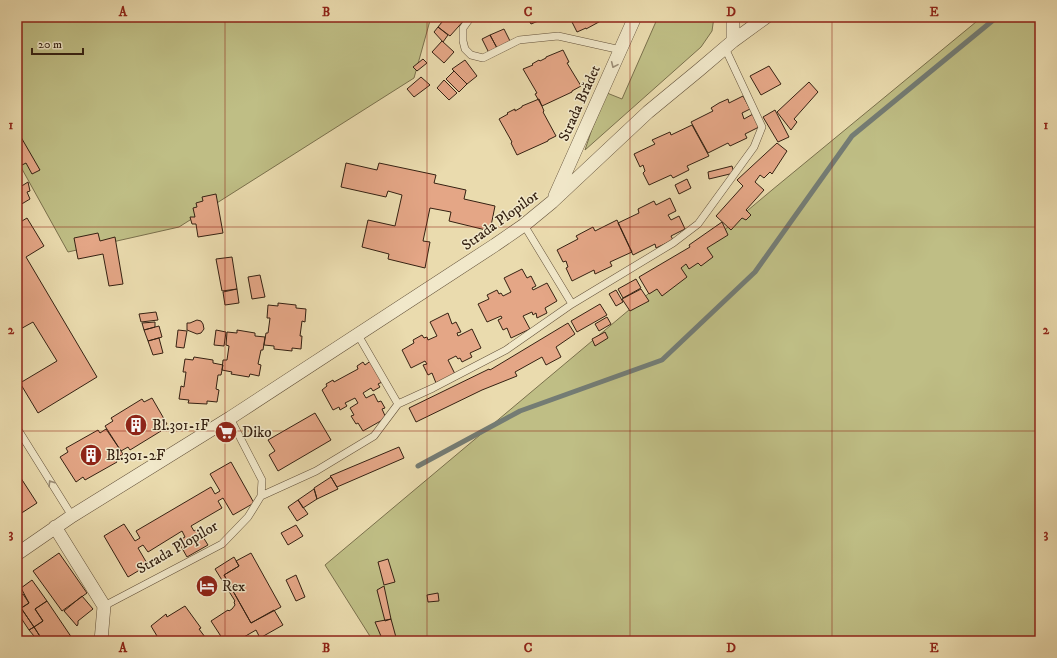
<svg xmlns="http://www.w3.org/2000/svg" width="1057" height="658" viewBox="0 0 1057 658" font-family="'IM FELL DW Pica',serif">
<rect width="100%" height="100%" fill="#eadbae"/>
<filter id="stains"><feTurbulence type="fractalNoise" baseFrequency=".005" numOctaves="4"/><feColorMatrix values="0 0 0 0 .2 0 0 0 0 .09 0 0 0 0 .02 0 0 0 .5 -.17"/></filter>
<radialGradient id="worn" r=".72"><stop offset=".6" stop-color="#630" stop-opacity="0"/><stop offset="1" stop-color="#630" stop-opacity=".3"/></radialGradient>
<path fill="#bfbe85" stroke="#7a704c" d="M17,17H431L414,78L179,227L68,252L17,160Z
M658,17H714L712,31L701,47L585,150L592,129L607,93L622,99Z
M982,17H1040V641H373L325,565L772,190Z"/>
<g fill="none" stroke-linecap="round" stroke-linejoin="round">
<path stroke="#747c74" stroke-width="5" d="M418,466L520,411L662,360L755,272L852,136L997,17"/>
</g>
<path fill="#e4a686" stroke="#352112" d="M446,17H467L450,36L438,27Z
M527,17H548L531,24Z
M571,17H608L586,29V28L577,32L571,20L572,19Z
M438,27L448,35L443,42L434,32Z
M504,29L510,41L497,48L490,35Z
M490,35L497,48L489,53L482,39Z
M442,41L454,52L444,63L432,52Z
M563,50L569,62L567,63L581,86L572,91V92L542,106L535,94L537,93L523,69L533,65L532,64L539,60L540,61L546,58V57Z
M423,59L427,63L417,71L413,67Z
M465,60L477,76L467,84L452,69Z
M769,66L781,84L761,95L750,76Z
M454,71L467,84L459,92L446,79Z
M421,77L430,85L414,97L407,89Z
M444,80L457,93L449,100L437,88Z
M809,82L818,92L794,119L797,122L791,130L777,112Z
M743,96L750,109L742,113L744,119L753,114L759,127L745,134L747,138L730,146L728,143L708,153L691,122L713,111L711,108L719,103L728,99L729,103Z
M539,99L544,111L543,112L556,136L548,140V141L517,155L511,143L512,142L499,119L508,114L507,113L515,109V111L522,107V106Z
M775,110L789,137L778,142L763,117Z
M692,125L709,156L687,166L689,170L673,178L671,175L649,185L643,173L645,171L643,165L640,167L634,154L655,144L652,140L670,132L671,135Z
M18,132L40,170L32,174L26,163L20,166L17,161V133Z
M777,143L787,151L772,174L770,172L764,178L760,175L755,182L764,190L746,210L751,215L746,220L742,218L731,230L716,216L743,186L737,180Z
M346,163L377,170L379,163L436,175L434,183L466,190L464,199L495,206L490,231L449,221L451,212L430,208L423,241L430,242L425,268L388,259L389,254L362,247L368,220L395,226L402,195L388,191L386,197L341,187Z
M732,166L734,173L709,179L708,172Z
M687,179L691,188L679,194L675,185Z
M28,182L30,191L27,192L30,199L20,205L17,198V189Z
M216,194L223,233L198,237L196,224H192L190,217H195L193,208L197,207L196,203L203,201L202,197Z
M670,198L676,211L668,215L671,220L679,216L685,229L671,236L673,240L656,248L655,244L633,255L618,223L639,213L638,209L654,201L656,205Z
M27,218L44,246L26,257L97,377L38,413L20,383L57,361L33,322L17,331V224Z
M617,220L632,252L610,262L612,266L595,274L594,270L572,281L566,268L568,267L566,261L563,262L557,250L578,239L576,236L593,227L595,231Z
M722,222L728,235L707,248L713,257L701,266L698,263L689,269L686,264L681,268L687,277L662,296L657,289L649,294L639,277L690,247L689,245Z
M98,233L100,241L115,237L123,284L109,286L103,254L78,259L74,238Z
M232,257L237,289L222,291L216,259Z
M522,269L527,278L531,276L536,286L532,288L533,290L547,283L557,301L545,308L547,313L537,318L536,313L533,315L532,312L523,316L530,329L511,338L507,328L503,330L498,320L502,318L501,316L487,322L478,304L489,299L487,295L497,290L499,294L501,293L503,296L511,292L504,278Z
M260,275L265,297L252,299L248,277Z
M636,279L641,288L623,298L618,289Z
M237,289L239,303L225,305L223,292Z
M641,289L649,301L630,311L622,299Z
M616,290L623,302L616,306L609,294Z
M278,303L296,305V308L306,309L305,322L302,321L300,336H302L301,349L292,348V351L274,349V346L264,345L266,333H268L270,318H267L268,305L278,306Z
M600,304L607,315L577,332L571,321Z
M156,312L158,320L141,322L139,314Z
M448,313L452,324L456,322L461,332L457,333L458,336L472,329L481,348L470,353L472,357L462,362L460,358L458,359L456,356L448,360L455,374L436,383L432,373L428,375L423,365L427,364L425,361L411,368L402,350L414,343L413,340L422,335L424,338L427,337L428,340L437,336L430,322Z
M607,317L611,324L599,331L595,324Z
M197,320L201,321L203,324L204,329L201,333L197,334L187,330V323H190Z
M155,322V327L144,330L142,323Z
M568,323L575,334L556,347L561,357L546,365L542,357L515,372L517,376L482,390L416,422L409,408L489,369L490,370Z
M159,326L162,337L148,341L144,330Z
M178,330L187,331L184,348L176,347Z
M216,330L226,332L224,346L214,345Z
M237,330L255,333V336L265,337L263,350H261L258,364L261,365L259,376L250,374L249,377L231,374L232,372L222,370L223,360H227L229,346L226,345L227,332L237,333Z
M605,332L608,338L595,346L592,339Z
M159,338L163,353L153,355L148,341Z
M194,357L213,360V363L223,365L221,375H218L216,389L219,390L217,402L207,401V404L188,403L189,400L179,399L181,386L184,387L186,372H183L185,359L193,360Z
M372,360L384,381L378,384L380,387L373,391L371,388L363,393L366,398L374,394L378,402L381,401L385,408L382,409L386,418L363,431L358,423L356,424L351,416L354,415L350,408L358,403L355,398L345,403L347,406L340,410L339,407L333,410L322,390L327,386L326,384L333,380L334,382L358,369L357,366L363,362L365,365Z
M152,398L167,424L159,428L161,431L130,450L128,447L121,451L105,426L113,421L111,418L142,399L144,402Z
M315,413L331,440L278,471L269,455L275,451L268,440Z
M106,429L123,454L115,459L117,462L85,480L83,477L76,482L60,457L68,452L66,448L98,430L100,433Z
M399,447L404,458L337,487L331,477L330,476Z
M231,462L254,503L233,515L223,498L218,501L222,508L191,526L194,531L198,529L208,545L187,557L178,541L185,537L182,531L148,552L143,545L138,548L148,565L128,577L104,536L124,524L135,541L140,538L136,531L211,487L215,494L220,491L210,474Z
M17,472L37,503L17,516Z
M331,477L338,489L317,499L314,488Z
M314,489L317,499L303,508L298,500Z
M298,500L308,514L297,521L288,507Z
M296,525L303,536L288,545L281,533Z
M59,553L87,593L62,611L33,571Z
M251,553L281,607L251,623L224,575L239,566L236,561Z
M234,557L239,566L224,575L251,623L274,610L283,625L260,638L256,630L237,641H224L211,621L228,610L229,611L232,609L235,605L234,602L235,601L215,569Z
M388,559L395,582L384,585L378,562Z
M296,575L305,597L296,601L286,580Z
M32,580L47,601L35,609L43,621L34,627L21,608L29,603L21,588Z
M384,586L391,619L385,621L377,590Z
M438,593L439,601L428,602L427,595Z
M23,594L29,603L17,611V598Z
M82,596L93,609L78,621V624L77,626L64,611Z
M47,601L74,641H43L34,627L43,621L35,609Z
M185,606L201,628L199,629L205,637L199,641H160L151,626L166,614L167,617Z
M21,608L34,627L29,630L17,612Z
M391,619L397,641H383L375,622Z
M34,627L43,641H27L34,636L29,630Z
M17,628L22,636L17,640Z"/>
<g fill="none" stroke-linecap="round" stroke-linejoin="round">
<g stroke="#625039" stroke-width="8">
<path id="service" d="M471,17L463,28V41L465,49L471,55L483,58L519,40L558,36L621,50
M524,225L572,304
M358,335L398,404
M17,428L72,516
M261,496L316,471L374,436L398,404L433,388L506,350L572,304L673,243L698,224L754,147L762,127L725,48
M104,606L222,544L248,517L261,496L262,480L230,418"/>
</g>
<g stroke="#625039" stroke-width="14">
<path id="minor" d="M733,41V17
M555,196L635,17
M55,527L104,606L101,641
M17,554L72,516L230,418L495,245L524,225L552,202L648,112L699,70L733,41L766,17"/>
</g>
<use href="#service" stroke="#f1e8ca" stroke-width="7"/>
<use href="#minor" stroke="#f1e8ca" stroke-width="13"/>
</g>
<defs><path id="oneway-chevron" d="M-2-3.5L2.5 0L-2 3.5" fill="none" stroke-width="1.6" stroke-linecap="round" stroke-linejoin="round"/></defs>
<g stroke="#9c8e77">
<use href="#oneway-chevron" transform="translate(614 65) rotate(114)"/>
<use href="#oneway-chevron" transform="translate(51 483) rotate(-122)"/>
</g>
<path fill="none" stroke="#8f2418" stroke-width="1" stroke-opacity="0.55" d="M225,17V641M427,17V641M630,17V641M832,17V641M17,227H1040M17,431H1040"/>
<defs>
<g id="building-disc" transform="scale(1.15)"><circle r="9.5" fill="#8f2418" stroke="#f1e8ca"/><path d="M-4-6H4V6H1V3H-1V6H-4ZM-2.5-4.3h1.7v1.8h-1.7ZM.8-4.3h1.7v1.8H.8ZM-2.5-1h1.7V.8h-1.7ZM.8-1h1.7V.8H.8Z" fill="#fff"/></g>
<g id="supermarket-disc" transform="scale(1.15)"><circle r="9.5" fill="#8f2418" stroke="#f1e8ca"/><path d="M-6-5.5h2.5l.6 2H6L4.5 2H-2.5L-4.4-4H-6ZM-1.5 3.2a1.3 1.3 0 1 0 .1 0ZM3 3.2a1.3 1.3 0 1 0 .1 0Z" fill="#fff"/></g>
<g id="hotel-disc" transform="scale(1.15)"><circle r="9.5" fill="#8f2418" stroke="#f1e8ca"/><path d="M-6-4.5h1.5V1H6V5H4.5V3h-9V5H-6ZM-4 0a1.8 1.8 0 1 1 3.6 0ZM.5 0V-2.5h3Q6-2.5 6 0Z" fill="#fff"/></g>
</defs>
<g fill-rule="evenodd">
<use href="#building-disc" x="136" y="425"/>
<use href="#supermarket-disc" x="226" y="432"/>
<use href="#building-disc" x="91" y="455"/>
<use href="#hotel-disc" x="207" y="586"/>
</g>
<g text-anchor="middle" stroke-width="3" stroke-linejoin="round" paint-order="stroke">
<g font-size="15" fill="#352112" stroke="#f1e8ca">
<text transform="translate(579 103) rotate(-66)" y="5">Strada Brădet</text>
<text transform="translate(500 220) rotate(-36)" y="5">Strada Plopilor</text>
<text transform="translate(177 547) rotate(-30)" y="5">Strada Plopilor</text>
</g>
<g font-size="15" fill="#352112" stroke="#f1e8ca" text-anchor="start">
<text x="152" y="430">Bl.301-1F</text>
<text x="242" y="437">Diko</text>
<text x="106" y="460">Bl.301-2F</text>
<text x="222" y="591">Rex</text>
</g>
</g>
<rect width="1057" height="658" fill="none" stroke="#eadbae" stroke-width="44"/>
<path d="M32 48v6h51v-6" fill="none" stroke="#352112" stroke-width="2"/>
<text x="38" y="48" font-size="12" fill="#352112" stroke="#f1e8ca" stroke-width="3" paint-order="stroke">20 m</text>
<rect x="22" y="22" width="1013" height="614" fill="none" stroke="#8f2418" stroke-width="1.5"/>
<g font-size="13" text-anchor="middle" font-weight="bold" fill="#8f2418">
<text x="123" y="16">A</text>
<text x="326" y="16">B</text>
<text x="528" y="16">C</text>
<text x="731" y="16">D</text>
<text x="934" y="16">E</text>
<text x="11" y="129">1</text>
<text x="1046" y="129">1</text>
<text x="11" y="334">2</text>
<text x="1046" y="334">2</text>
<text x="11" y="538">3</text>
<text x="1046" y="538">3</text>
<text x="123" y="652">A</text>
<text x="326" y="652">B</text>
<text x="528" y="652">C</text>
<text x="731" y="652">D</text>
<text x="934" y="652">E</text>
</g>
<rect width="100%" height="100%" filter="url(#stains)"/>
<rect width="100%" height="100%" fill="url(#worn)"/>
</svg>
